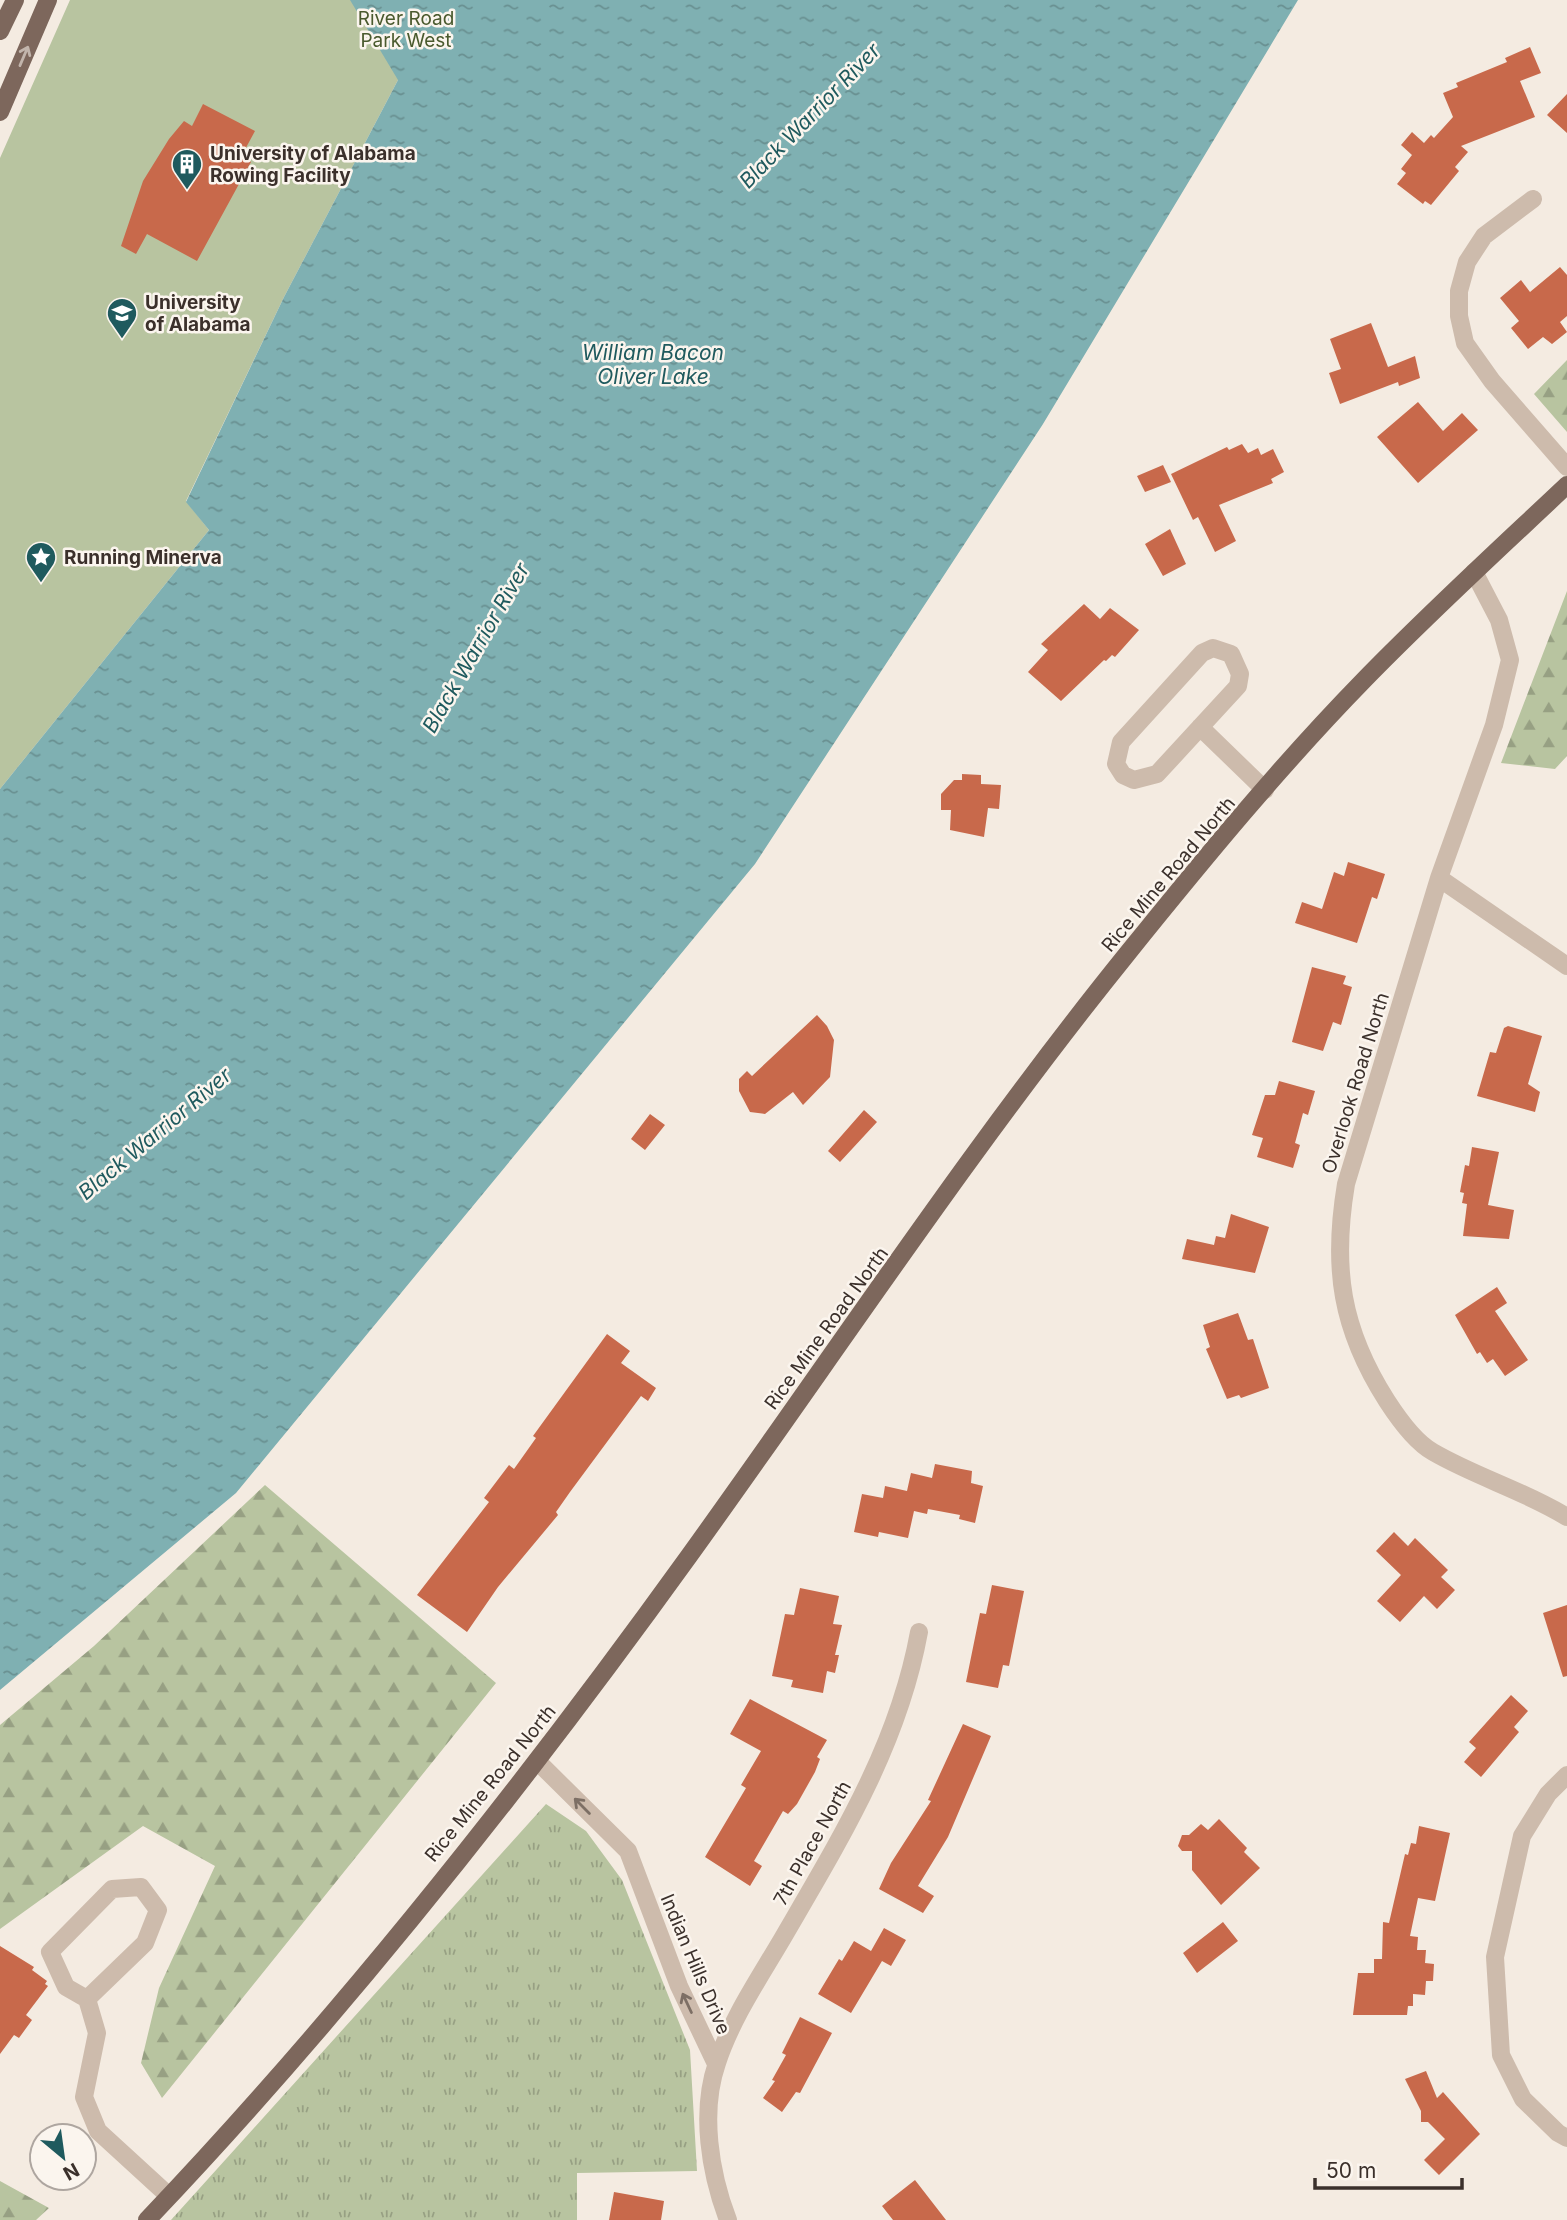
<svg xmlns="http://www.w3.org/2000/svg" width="1567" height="2220" viewBox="0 0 1567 2220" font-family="Inter,sans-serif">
<defs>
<pattern id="grass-tufts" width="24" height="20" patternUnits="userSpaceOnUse" patternTransform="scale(1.75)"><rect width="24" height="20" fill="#b8c4a0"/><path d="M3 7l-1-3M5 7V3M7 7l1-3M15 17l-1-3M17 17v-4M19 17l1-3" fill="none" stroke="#97a083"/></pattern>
<pattern id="forest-firs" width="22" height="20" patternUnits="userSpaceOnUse" patternTransform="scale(1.75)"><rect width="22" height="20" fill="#b8c4a0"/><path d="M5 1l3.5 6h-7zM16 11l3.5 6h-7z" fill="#97a083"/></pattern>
<pattern id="water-ripples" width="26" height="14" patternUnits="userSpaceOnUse" patternTransform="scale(1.75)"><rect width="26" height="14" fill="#7fb0b2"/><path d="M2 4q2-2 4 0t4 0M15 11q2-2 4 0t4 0" fill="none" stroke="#699091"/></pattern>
</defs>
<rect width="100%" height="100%" fill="#f4ebe1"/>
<path fill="url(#grass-tufts)" d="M546,1804L586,1831L622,1880L690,2050L697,2171L577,2173V2220H171Z"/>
<path fill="url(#forest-firs)" d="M1567,360V432L1534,394Z
M1567,591V756L1555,769L1501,763Z
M265,1485L496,1683L162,2098L141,2063L159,1988L215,1866L143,1826L0,1929V1725L94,1646Z
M0,2181L49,2208L36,2220H0Z"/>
<path fill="#b8c4a0" d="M70,0H476L398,80L284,297L186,501L209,530L0,789V158Z"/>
<path fill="url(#water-ripples)" d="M350,0H1298L1043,424L755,864L236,1493L0,1690V789L209,530L186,502L284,297L398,80Z"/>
<path fill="#c8694b" d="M1530,47L1541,73L1520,81L1535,117L1461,146L1468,152L1455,167L1459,171L1431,205L1425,201L1423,204L1397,184L1406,173L1401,169L1412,155L1401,145L1412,132L1424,143L1431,135L1434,138L1453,117L1443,93L1458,87L1456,83L1507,62L1505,58Z
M1567,94V133L1547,115Z
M203,104L255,131L242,155L251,162L197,261L147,234L136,254L121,246L143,181L169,139L184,121L192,126Z
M1560,267L1567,275V316L1560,322L1567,332L1552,344L1543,337L1528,349L1511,328L1519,321L1500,298L1521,280L1530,292Z
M1371,323L1388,367L1415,356L1420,378L1399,386L1398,382L1340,404L1329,373L1341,369L1330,339Z
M1418,402L1443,431L1462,413L1478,430L1418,483L1377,437Z
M1242,444L1248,453L1258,448L1261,455L1273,449L1284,472L1271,479L1273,483L1219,505L1236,541L1215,552L1198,517L1193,520L1171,474L1227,447L1229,450Z
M1163,465L1171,482L1145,492L1137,476Z
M1170,529L1186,564L1163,576L1145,544Z
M1084,604L1100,619L1110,608L1139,630L1115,657L1112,655L1106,661L1104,660L1061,701L1028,672L1048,650L1041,644Z
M962,774L981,775V784L1001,785L999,809L988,808L984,837L950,830L951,810H941V794L954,780H962Z
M1348,862L1385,874L1377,899L1372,897L1357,943L1295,923L1302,902L1322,909L1334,872L1344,876Z
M1312,967L1346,976L1343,984L1352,987L1341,1025L1333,1022L1323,1051L1292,1042Z
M817,1015L827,1026L834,1040L830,1077L803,1105L793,1092L765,1114L750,1112L739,1091V1079L747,1071L752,1076Z
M1508,1026L1542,1036L1528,1084L1540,1092L1535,1112L1477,1096L1490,1052L1496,1053L1504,1028Z
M1279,1081L1315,1091L1308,1115L1303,1113L1295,1143L1300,1145L1293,1168L1257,1157L1263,1138L1252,1135L1265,1095H1275Z
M864,1110L877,1122L840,1162L828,1151Z
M650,1114L665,1125L645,1150L631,1139Z
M1472,1147L1499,1152L1488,1205L1514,1210L1509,1239L1463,1236L1467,1204L1462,1203L1464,1193L1460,1192L1465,1165L1469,1166Z
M1231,1214L1269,1227L1255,1273L1182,1259L1187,1239L1214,1245L1216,1236L1225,1238Z
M1497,1287L1507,1303L1495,1311L1528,1360L1505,1376L1493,1359L1487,1363L1480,1352L1477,1354L1455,1315Z
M1238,1313L1248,1340L1253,1339L1269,1388L1241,1398L1239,1395L1227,1399L1206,1349L1210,1347L1203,1325Z
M607,1334L630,1351L621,1363L656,1388L648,1401L641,1396L570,1492L556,1512L558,1515L498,1587L467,1632L417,1595L489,1502L484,1498L509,1465L514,1469L536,1438L533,1436Z
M935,1464L972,1471L971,1483L983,1486L975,1523L959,1519L960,1515L928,1509L927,1514L914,1511L908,1538L879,1532L878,1537L854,1532L862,1494L883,1498L885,1486L907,1491L911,1473L932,1478Z
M1394,1532L1408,1546L1415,1538L1448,1570L1441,1577L1455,1590L1437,1609L1424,1596L1400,1622L1377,1601L1401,1575L1376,1551Z
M992,1585L1024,1591L1009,1666L1003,1665L998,1688L966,1682L980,1613L986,1614Z
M800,1588L839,1596L833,1624L842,1625L835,1655H839L835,1673L827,1671L823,1693L791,1687L793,1680L772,1676L785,1614L794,1615Z
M1567,1605V1676L1563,1677L1543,1613Z
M1511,1695L1528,1711L1514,1727L1519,1732L1481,1777L1464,1762L1476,1748L1469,1742Z
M750,1699L827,1740L817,1757L820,1759L815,1772L797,1804L788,1814L783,1811L754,1861L762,1866L750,1886L705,1857L746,1788L741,1785L761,1751L730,1734Z
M963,1724L991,1736L948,1837L918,1886L934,1896L923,1913L879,1889L891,1863L931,1801L928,1800Z
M1219,1819L1247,1848L1244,1852L1260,1868L1221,1905L1192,1870V1851H1182L1178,1846L1182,1835H1189L1201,1824L1208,1830Z
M1419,1826L1450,1833L1435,1901L1418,1898L1410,1936L1418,1937L1417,1950H1426L1425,1963L1434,1964L1433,1981H1426L1425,1995L1413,1994V2006H1408L1407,2015H1353L1358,1973H1374V1959H1382L1383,1922L1389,1923L1405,1854L1408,1855L1411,1843L1416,1844Z
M1223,1922L1238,1941L1197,1973L1183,1953Z
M884,1928L906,1940L891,1966L882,1961L851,2013L818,1994L839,1959L842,1961L854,1941L871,1951Z
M0,1946L34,1967L32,1970L47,1981L45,1984L48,1986L26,2015L32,2020L19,2038L14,2035L0,2054Z
M800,2017L832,2033L800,2093L796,2092L782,2112L763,2098L775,2081L772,2080L786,2055L782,2053Z
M1426,2071L1437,2098L1443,2092L1480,2134L1439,2175L1424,2160L1445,2139L1428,2122H1421V2111L1405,2079Z
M915,2180L946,2220H893L882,2206Z
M614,2192L664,2201L661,2220H609Z"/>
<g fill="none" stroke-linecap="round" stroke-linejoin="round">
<path stroke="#cdbbac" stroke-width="18" d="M1533,199L1484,236L1467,262L1459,291V316L1465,343L1492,381L1567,467
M1474,572L1499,620L1510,660L1494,725L1439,878L1346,1184C1332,1268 1341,1329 1387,1401C1398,1418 1415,1442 1433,1452C1476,1477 1525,1491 1567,1517
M1213,648L1231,654L1240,674L1238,686L1157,774L1134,780L1123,775L1116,764L1121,742L1202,653Z
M1200,727L1265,790
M1439,878L1567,966
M537,1761L628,1851L679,1986L716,2064
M1567,1775L1548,1794L1522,1836L1495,1957L1501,2055L1523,2099L1558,2133L1567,2138
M87,1999L66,1987L50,1952L112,1889L141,1887L158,1910L145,1943L87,1999L97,2033L84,2097L98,2131L169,2196
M728,2220C710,2173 700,2112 717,2063C731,2020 758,1980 781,1941C839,1841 898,1747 919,1632"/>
<path stroke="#7d675c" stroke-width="18" d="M0,31L15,0
M0,112L48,0
M147,2220C342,2015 524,1785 689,1556C834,1355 971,1147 1127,954C1202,861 1280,766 1363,681C1429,613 1498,550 1567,485"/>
</g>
<defs><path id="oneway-shaft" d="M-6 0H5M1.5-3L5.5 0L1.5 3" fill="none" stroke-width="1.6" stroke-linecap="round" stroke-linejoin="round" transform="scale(1.75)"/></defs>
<use stroke="#c2b5ac" href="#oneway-shaft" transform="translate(24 56) rotate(-67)"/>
<g stroke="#7d6f65">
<use href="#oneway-shaft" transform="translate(582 1806) rotate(-135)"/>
<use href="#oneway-shaft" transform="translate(687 2003) rotate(-115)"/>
</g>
<defs>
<g id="building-pin" transform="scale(1.575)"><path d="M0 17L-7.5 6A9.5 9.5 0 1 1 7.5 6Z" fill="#1f5a5e" stroke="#fbf5ee"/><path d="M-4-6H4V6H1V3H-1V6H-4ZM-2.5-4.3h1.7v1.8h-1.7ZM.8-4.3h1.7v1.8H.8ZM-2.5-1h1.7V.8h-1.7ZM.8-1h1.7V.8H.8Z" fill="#fff"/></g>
<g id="university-pin" transform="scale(1.575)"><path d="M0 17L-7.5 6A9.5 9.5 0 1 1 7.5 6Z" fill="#1f5a5e" stroke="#fbf5ee"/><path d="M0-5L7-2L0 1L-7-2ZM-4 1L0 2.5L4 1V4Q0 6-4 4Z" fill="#fff"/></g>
<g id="sight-pin" transform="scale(1.575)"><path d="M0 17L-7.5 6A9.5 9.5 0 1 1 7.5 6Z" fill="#1f5a5e" stroke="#fbf5ee"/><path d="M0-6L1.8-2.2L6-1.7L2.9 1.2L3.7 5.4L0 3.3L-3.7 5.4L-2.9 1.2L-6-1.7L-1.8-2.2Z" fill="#fff"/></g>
</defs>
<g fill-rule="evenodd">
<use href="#building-pin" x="187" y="164"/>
<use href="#university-pin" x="122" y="313"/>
<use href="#sight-pin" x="41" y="557"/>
</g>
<g text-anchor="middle" stroke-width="5" stroke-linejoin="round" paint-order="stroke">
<g font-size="19" fill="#4a5a2e" stroke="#fbf5ee">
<text x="406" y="25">River Road<tspan x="406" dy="22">Park West</tspan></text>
</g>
<g font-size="19" font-weight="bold" fill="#3b302b" stroke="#fbf5ee" text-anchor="start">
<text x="210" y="160">University of Alabama<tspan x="210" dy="22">Rowing Facility</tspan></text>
<text x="145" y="309">University<tspan x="145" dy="22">of Alabama</tspan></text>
<text x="64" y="564">Running Minerva</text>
</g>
<g font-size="19" fill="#3b302b" stroke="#fbf5ee">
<text transform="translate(1168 874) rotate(-50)" y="7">Rice Mine Road North</text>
<text transform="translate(1355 1083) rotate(-73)" y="7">Overlook Road North</text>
<text transform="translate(826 1328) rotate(-54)" y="7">Rice Mine Road North</text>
<text transform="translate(490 1783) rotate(-51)" y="7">Rice Mine Road North</text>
<text transform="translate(812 1843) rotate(-61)" y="7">7th Place North</text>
<text transform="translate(696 1964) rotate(67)" y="7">Indian Hills Drive</text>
</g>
<g font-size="21" font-style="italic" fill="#1f5a5e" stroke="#fbf5ee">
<text transform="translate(810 116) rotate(-46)" y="7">Black Warrior River</text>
<text x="653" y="360">William Bacon<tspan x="653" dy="24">Oliver Lake</tspan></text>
<text transform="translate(476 648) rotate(-60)" y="7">Black Warrior River</text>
<text transform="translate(155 1134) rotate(-40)" y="7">Black Warrior River</text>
</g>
</g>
<g transform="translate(63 2157) rotate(151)"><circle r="33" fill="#fbf5ee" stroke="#aea6a0" stroke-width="2"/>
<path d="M0-5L12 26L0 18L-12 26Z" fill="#1f5a5e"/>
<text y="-10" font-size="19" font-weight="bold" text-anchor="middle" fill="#3b302b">N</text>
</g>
<path d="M1315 2178v10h147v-10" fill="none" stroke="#3b302b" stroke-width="3.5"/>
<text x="1326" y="2178" font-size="21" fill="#3b302b" stroke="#fbf5ee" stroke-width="5" paint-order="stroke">50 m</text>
</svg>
